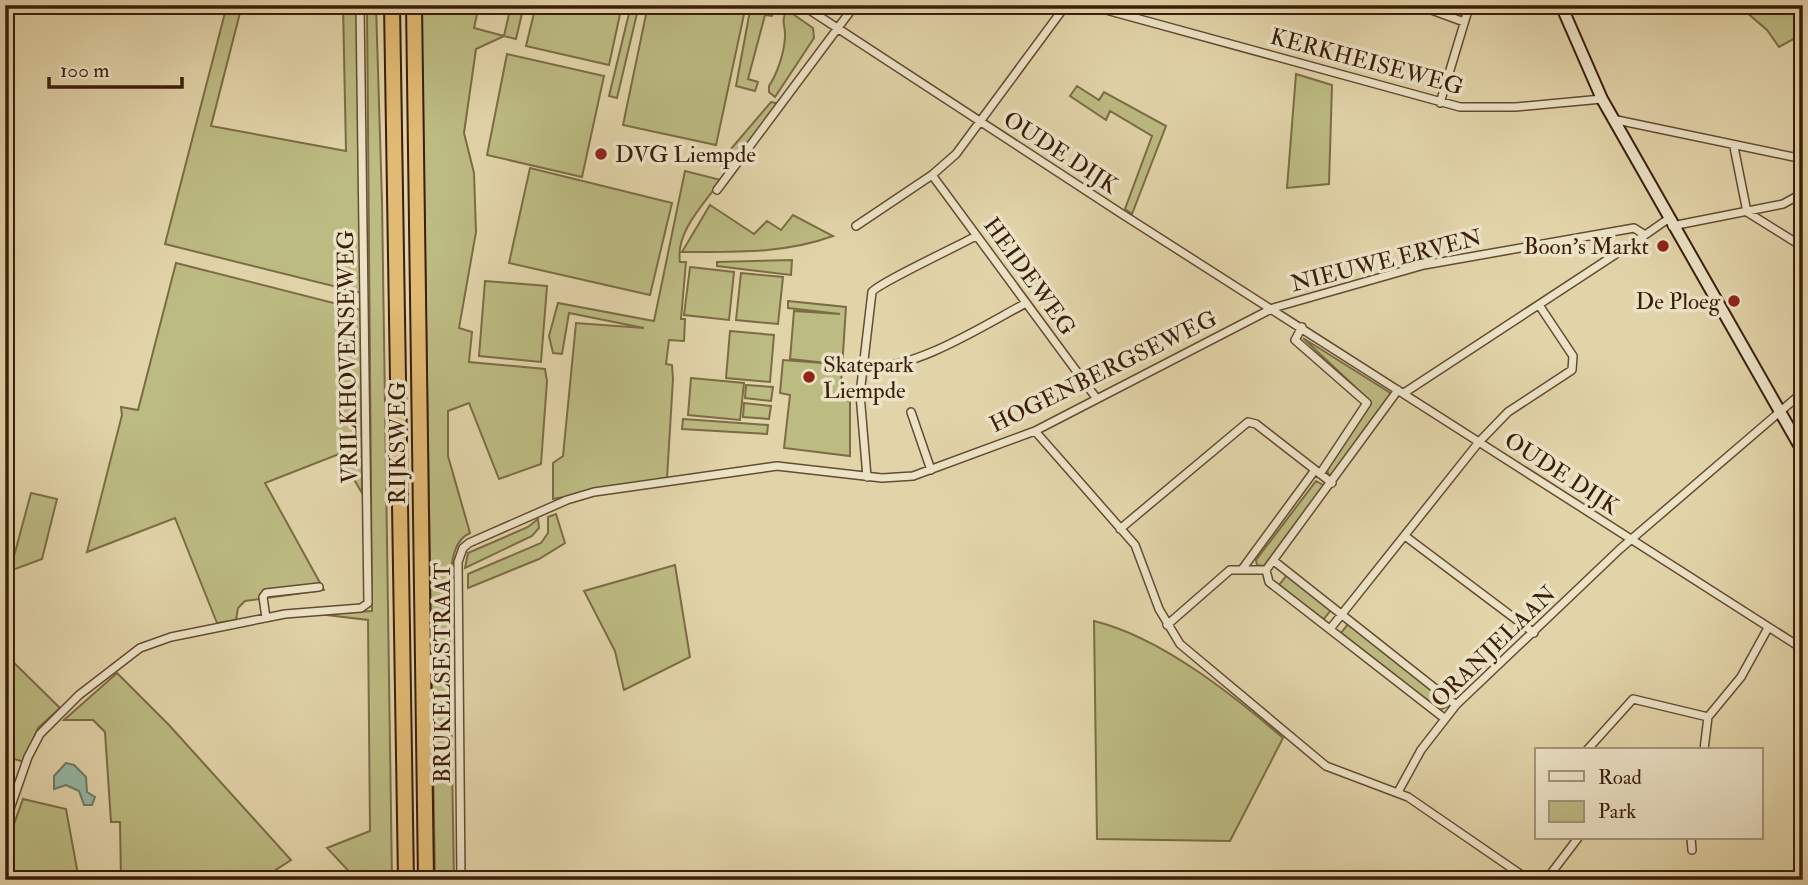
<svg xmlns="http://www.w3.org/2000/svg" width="1808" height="885" viewBox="0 0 1808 885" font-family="'IM FELL Double Pica',serif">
<rect width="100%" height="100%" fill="#e2d4a9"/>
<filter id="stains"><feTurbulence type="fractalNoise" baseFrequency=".00286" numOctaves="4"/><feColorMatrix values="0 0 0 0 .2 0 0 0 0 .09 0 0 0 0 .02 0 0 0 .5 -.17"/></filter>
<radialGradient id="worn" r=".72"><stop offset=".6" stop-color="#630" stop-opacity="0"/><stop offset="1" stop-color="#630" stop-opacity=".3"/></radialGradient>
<path fill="#bcbb82" stroke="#7c6c46" stroke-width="2" d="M227,5H242L211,126L346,151L343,5H358L361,293L165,244Z
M367,5H376L382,201L392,880H357L327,848L370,831L368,620L318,614L372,611Z
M421,5H479L474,28L504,36L511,5H524L516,39L504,36L476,49L464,133L474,173L476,232L459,328L472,332L469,362L545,369L547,381L541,464L499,479L469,403L448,411V456L470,533C452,541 452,565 449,583L454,880H435Z
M536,5H622L609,65L526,46Z
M631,5H639L617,98L609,96Z
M648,5H746L716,145L623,125Z
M751,5H775L772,16L765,15L748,79L758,82L755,91L736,86Z
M1738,5H1803V34L1779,47L1767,30Z
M787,10L813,28L814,38L775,97L769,92V86C777,74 784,54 785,37C786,26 780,21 787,10Z
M507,54L604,76L582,177L487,155Z
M1296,74L1332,85L1329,184L1287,188Z
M1077,86L1099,100L1104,92L1166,126L1132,214L1125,209L1152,136L1110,111L1106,120L1070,96Z
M771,102L780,104L729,170L721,167L724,157Z
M530,168L672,203L650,295L509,263Z
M685,171L721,180C705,203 675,232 680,262H686L681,319H685L684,341L669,340L666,364L672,365L673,379L667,478L553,499V463L563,456L576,323L644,328L569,313L562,354L553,353L549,336L558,303L654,321Z
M710,205L754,234L767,221L781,230L793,215L833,236C784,254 733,252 682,252Z
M792,260L791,275L717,266V262Z
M176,263L361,310L362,493L339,454L265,483L324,590L245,601L238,608L236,620L217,623L175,518L87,552L122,415L121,407L138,410Z
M690,267L734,272L729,320L684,315Z
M741,273L783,277L778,324L736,320Z
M485,281L547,286L541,362L479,356Z
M788,301L846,307L840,399L850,401V456L784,448L790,395L780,393L783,360L836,364L790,359L794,311L840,314L788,308Z
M730,331L774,335L770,382L726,378Z
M1303,338L1392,394L1333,476L1328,474L1327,467L1370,401Z
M691,378L744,383L740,420L688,415Z
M746,385L773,387L771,401L745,398Z
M744,403L771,406L769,419L743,417Z
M683,419L768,425L767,434L682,429Z
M1316,481L1325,486L1268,562L1264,566L1257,565L1256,560Z
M31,493L57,499L42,559L10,571Z
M556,514L565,543L539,559L468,588V574L541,543L548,533V517Z
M538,519L539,528L532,536L465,568L468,553L528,527Z
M675,565L690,657L624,690L615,651L584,591Z
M1287,575L1331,610L1323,620L1279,585Z
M1094,621C1160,637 1232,694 1283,738L1230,841L1097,839Z
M1348,624L1446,699L1452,705L1439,710L1341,633Z
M5,654L60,708L38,728L24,762L5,756Z
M117,673L169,725L291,860L260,880H121L120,822H111L105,732L93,720H64Z
M23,799L66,809L79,880H19L5,872V849Z"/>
<path fill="#95b8a6" stroke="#717a67" stroke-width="2" d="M66,763L74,765L86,777L87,792L95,797L92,805H84L79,791L66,785L54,789V776Z"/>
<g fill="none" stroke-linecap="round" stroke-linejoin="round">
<g stroke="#654b31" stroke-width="10">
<path id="street" d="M802,5L1122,214L1803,649
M1088,5L1460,107H1516L1602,99
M1418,5L1464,22
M1440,103L1469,7
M1612,119L1803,159
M1734,147L1747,212L1803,247
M932,175L1097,399
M717,190L855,5
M856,226L932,175L956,154L1066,5
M1672,226L1783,204L1803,193
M1302,327L1295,340L1367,403L1320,474
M863,368C915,370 981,327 1026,303
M1404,393L1645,235
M911,412L931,470
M1035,431L1135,545L1159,609L1180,644L1326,766L1408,797L1529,880
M867,477L860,394L872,292C877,284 960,245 976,236
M1120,529L1248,422L1256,424L1332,483
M1405,536L1534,633
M1274,561L1456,705
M1243,568L1315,470
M1266,570L1269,582L1444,718
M266,618L263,597L266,593L319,587
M1167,625L1230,570H1266L1398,390
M1330,629L1479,442L1508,412L1572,370L1573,356L1539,305
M1587,750L1633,699L1708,717
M1704,750L1708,717L1741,677L1768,628
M1398,792L1421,750L1456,705L1620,549L1803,392
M5,823L28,757L40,734L79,695L140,648L171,637L285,614L361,608L368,603L360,5
M1691,838L1692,850
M461,880L458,562L463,548L469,543L567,500L594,492L777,466L882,478L913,476L1035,431L1273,308L1424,265L1634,228L1645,235L1668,219
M1546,880L1578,838"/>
</g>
<g stroke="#3b1d09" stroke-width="14">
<path id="secondary" d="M1561,5L1602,99L1803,452"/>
</g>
<g stroke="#3b1d09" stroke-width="18">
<path id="highway" d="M392,5L406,880
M414,5L426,880"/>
</g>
<use href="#street" stroke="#ece3c7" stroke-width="7"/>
<use href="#secondary" stroke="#ece3c7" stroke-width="10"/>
<use href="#highway" stroke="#e1ba74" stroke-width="14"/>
</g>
<g fill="#8f2418" stroke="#ece3c7" stroke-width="2.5">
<circle cx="601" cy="154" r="7"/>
<circle cx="1663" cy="246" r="7"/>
<circle cx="1734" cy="301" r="7"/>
<circle cx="809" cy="377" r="7"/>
</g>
<g text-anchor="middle" stroke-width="7" stroke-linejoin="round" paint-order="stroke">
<g font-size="23" fill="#3b1d09" stroke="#ece3c7">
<text transform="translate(1367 61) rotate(15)" y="8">KERKHEISEWEG</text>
<text transform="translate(1061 152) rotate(33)" y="8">OUDE DIJK</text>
<text transform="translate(1386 260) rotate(-14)" y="8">NIEUWE ERVEN</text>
<text transform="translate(1030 276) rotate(54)" y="8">HEIDEWEG</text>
<text transform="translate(347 357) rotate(-91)" y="8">VRILKHOVENSEWEG</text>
<text transform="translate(1103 371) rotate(-26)" y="8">HOGENBERGSEWEG</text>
<text transform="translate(397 443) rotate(-90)" y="8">RIJKSWEG</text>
<text transform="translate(1562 473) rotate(33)" y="8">OUDE DIJK</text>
<text transform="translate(1493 646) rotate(-44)" y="8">ORANJELAAN</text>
<text transform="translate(442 673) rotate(-90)" y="8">BRUKELSESTRAAT</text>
</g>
<g font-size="23" fill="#3b1d09" stroke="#ece3c7" text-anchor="start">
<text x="615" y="162">DVG Liempde</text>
<text x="1649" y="254" text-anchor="end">Boon's Markt</text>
<text x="1720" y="309" text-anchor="end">De Ploeg</text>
<text x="823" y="372">Skatepark<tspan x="823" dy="26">Liempde</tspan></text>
</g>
</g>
<rect width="1808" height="885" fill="none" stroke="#e2d4a9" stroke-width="28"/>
<rect x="7" y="7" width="1794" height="871" fill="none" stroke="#3b1d09" stroke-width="3.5"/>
<rect x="14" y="14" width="1780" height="857" fill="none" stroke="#3b1d09" stroke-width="2"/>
<rect x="1535" y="748" width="228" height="91" fill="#ece3c7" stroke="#a5947b" stroke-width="2"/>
<rect x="1549" y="771" width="35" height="10" fill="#ece3c7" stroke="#a5947b" stroke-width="2"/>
<text x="1598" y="784" font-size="21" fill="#3b1d09">Road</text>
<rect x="1549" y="801" width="35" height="21" fill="#bcbb82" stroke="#a5947b" stroke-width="2"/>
<text x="1598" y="818" font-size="21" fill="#3b1d09">Park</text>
<path d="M49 77v10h133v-10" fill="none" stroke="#3b1d09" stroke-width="3.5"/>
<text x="60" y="77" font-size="21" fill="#3b1d09" stroke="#ece3c7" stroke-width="5" paint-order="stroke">100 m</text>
<rect width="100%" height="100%" filter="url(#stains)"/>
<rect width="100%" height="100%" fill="url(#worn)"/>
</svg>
